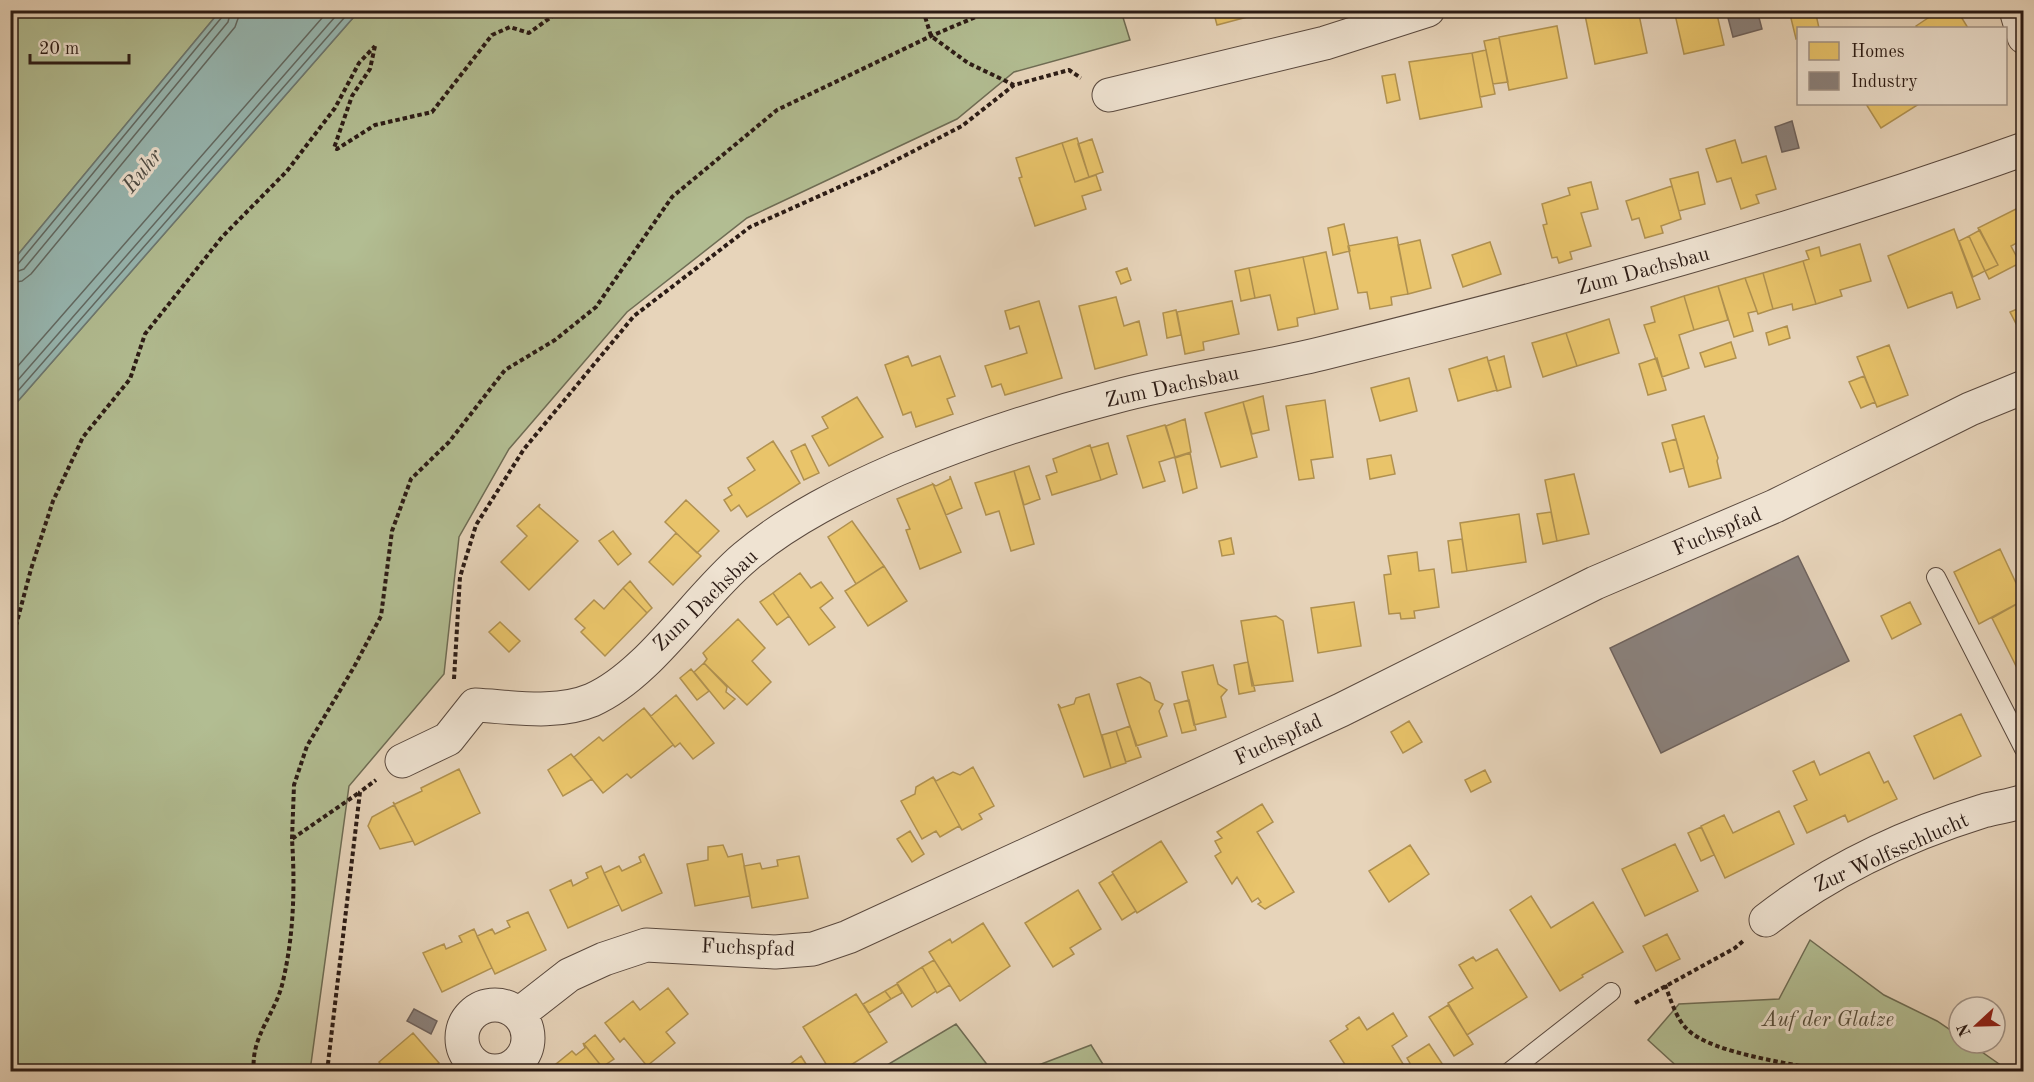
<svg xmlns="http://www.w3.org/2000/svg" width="2034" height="1082" viewBox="0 0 2034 1082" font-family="'Old Standard TT',serif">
<rect width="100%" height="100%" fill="#e7d4ba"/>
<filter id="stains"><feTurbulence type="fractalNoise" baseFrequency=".00333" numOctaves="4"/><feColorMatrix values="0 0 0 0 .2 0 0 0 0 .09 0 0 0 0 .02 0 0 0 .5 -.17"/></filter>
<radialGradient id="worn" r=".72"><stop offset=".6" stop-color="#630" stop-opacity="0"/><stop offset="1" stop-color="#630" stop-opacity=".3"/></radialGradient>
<path fill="#b2bd92" stroke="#6e6c54" stroke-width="1.5" d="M11,11H220L11,263Z
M359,11H1121L1130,40L1014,72L957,119L747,218L627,312L509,449L459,537L444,674L349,786L310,1071L11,1072V409Z
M1810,940L1884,995L1937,1021L1959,1036V1043H1969L2009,1071H1682L1648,1040L1679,1004L1779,999Z
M956,1024L992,1071H877Z
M1091,1045L1104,1066L1095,1071H1023Z"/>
<path fill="#97b8b3" stroke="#6c7974" stroke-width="1.5" d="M220,11H359L11,409V263Z"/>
<path fill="#e9c46a" stroke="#b09150" stroke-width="1.5" d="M1213,10H1274L1217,25Z
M1608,10H1638L1647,53L1595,64L1585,15Z
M1674,10H1716L1724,45L1684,54Z
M1789,10H1815L1819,28H1798V38L1796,39Z
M1940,10H1957L1968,28H1918L1916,26Z
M1557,26L1567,78L1509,90L1499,37Z
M1499,38L1508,82L1493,84L1484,41Z
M1486,50L1495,94L1480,97L1472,53Z
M1472,53L1482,107L1420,119L1409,62Z
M1395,74L1400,100L1387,103L1382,76Z
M1866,104H1919L1881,128Z
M1077,138L1089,177L1075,182L1062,143Z
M1092,139L1103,172L1089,177L1078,144Z
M1735,140L1742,163L1766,156L1776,189L1756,195L1759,203L1741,209L1731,178L1717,182L1706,149Z
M1062,143L1075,182L1096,175L1101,190L1082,196L1086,209L1035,226L1019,178L1022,177L1016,158Z
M1698,172L1705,204L1679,211L1670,179Z
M1591,182L1598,209L1581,213L1591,246L1570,252L1572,259L1559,263L1557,257L1552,258L1543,225L1547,224L1542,204L1570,195L1568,188Z
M1672,186L1681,219L1661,226L1663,233L1645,238L1639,218L1632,220L1626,201Z
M2024,205V239L2011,246L2020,263L1989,279L1985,271L1998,265L1978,228Z
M1344,224L1350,251L1333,255L1328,228Z
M1954,229L1980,299L1957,308L1952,292L1908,308L1888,256Z
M1980,230L1998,265L1985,271L1969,236Z
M1969,236L1985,271L1973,277L1959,241Z
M1397,237L1408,294L1391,297L1392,305L1370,309L1367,292L1358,293L1348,246Z
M1420,240L1431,288L1408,294L1398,245Z
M1490,242L1501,274L1463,287L1452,255Z
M1860,244L1871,281L1840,290L1842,296L1816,304L1803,261L1809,259L1806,251L1819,247L1821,256Z
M1326,252L1338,309L1315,314L1303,257Z
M1303,257L1315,314L1297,318L1298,326L1278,330L1270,295L1255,298L1249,268Z
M1803,261L1816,304L1793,310L1792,304L1773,309L1763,273Z
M1127,268L1131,280L1121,284L1116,272Z
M1249,268L1255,298L1241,301L1235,271Z
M1763,273L1773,309L1758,314L1745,278Z
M1745,278L1757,311L1748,313L1753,331L1734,337L1718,286Z
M1718,286L1728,320L1694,330L1684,296Z
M1684,296L1694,330L1679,335L1689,368L1662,377L1644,325L1655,322L1651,307Z
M1116,297L1124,326L1139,321L1147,355L1095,369L1079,306Z
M1039,301L1062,378L1005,395L1001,384L992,387L985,366L1027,353L1019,326L1010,329L1005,311Z
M1232,301L1239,334L1203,342L1204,350L1185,354L1177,312Z
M2024,306V339L2010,312Z
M1176,310L1181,335L1167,338L1163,313Z
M1609,319L1619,353L1577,366L1566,333Z
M1787,326L1790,338L1769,345L1766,333Z
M1566,333L1577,366L1543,377L1532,343Z
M1731,342L1736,358L1705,367L1700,353Z
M1889,345L1908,395L1877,407L1857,357Z
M908,356L912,366L940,356L955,396L947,399L953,414L916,427L911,412L903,415L885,365Z
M1504,356L1511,387L1497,391L1488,361Z
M1487,357L1497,390L1458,401L1449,369Z
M1657,358L1666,390L1648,395L1639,364Z
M1864,376L1875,402L1861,408L1849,382Z
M1409,378L1417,411L1380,421L1371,388Z
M1263,396L1269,430L1252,434L1243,402Z
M857,397L883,437L829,466L812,436L828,428L822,417Z
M1325,400L1333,457L1311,460L1314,478L1299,480L1286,406Z
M1243,402L1257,457L1221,467L1205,413Z
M1704,416L1718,458L1717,461L1721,478L1689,487L1672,425Z
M1185,419L1191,452L1175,457L1166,426Z
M1165,425L1175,457L1159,462L1165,481L1143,488L1127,436Z
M1676,439L1684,468L1670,472L1662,443Z
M773,441L800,483L747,517L739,505L731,511L724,500L732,495L728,488L755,470L747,458Z
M1108,443L1117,474L1101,480L1091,448Z
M805,444L819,473L804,480L791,451Z
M1090,445L1101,480L1052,495L1046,476L1057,472L1053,459Z
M1190,453L1197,488L1183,493L1175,458Z
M1391,455L1395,474L1370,479L1367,459Z
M1029,466L1040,499L1024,505L1014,471Z
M1014,471L1034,544L1011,551L999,511L986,515L975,483Z
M1574,474L1589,534L1557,541L1545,480Z
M950,476L962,508L946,515L933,484L936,486L950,479Z
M933,484L961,552L920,569L906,530L910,529L897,499Z
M686,500L719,531L697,553L665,522Z
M540,504L539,507L578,541L529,590L501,562L527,536L517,526Z
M1551,512L1557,541L1543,544L1537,514Z
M1519,514L1526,562L1467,571L1460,523Z
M852,521L884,566L856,584L828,537Z
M613,531L631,554L618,565L599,541Z
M676,533L701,556L673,585L649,562Z
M1231,538L1234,554L1222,556L1219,541Z
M1462,539L1467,571L1452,573L1448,541Z
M2000,549L2024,600L1979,624L1954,572Z
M1417,552L1419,571L1434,569L1439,607L1414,611L1415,618L1401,619L1400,613L1389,614L1384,575L1391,574L1388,556Z
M884,566L907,601L868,626L845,591Z
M800,573L811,588L821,582L833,598L820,608L835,627L809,645L773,593Z
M630,581L652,608L647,613L623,588Z
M623,588L647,613L605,656L581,632L585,628L575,619L594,600L604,609Z
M773,593L789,616L777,625L760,602Z
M2024,600V682L1992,618Z
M1354,602L1361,646L1318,653L1311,608Z
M1910,602L1921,624L1892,639L1881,616Z
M1276,616L1283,621L1293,681L1252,686L1241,621Z
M738,619L765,648L752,661L771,682L747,705L704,663L707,659L703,653Z
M500,622L520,641L509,652L489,632Z
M1248,662L1255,691L1239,694L1234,665Z
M704,663L727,687L726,692L735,699L724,709L694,672Z
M1213,665L1218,684L1227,690L1221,697L1226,717L1194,725L1182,672Z
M691,669L709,691L697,700L680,678Z
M1140,677L1150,683L1155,700L1163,704L1159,711L1167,736L1136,746L1117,684Z
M1089,694L1111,768L1084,777L1058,704L1061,708L1074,704L1076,698Z
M676,695L714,743L693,759L680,743L675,747L644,708L651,716Z
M1189,700L1196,730L1182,733L1174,704Z
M644,708L675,747L673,745L631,778L627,774L603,793L574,757L599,737L603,741Z
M1961,714L1981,756L1934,779L1914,736Z
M1409,721L1422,742L1403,753L1391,732Z
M1130,726L1141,757L1126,762L1116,731Z
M1116,731L1126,763L1111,768L1102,735Z
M1869,752L1884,783L1888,781L1897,799L1848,822L1845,815L1807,833L1794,806L1807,800L1793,771L1814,761L1820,775Z
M571,754L592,779L563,796L548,770Z
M973,767L994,806L979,814L982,819L962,830L933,777L936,781L953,772L960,775Z
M459,769L480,813L415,845L393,802L395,804L422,791L421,788Z
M1485,770L1491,782L1471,792L1465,780Z
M933,777L962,830L959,826L940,837L936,831L922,839L901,801L915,794L916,787Z
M1262,804L1273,822L1257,832L1294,892L1265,909L1258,904L1261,902L1258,898L1252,902L1237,877L1232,884L1215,856L1221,852L1215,841L1222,838L1217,832Z
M394,805L413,841L380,849L368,826L372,817Z
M1779,811L1794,844L1725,878L1701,826L1724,815L1733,833Z
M1701,827L1714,855L1701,861L1688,833Z
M910,831L924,854L912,862L897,839Z
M1161,841L1187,882L1137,913L1112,872Z
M1675,844L1698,891L1645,916L1622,869Z
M723,845L728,857L742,854L750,896L695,906L687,864L708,860V847Z
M1410,845L1429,874L1389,902L1369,871Z
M644,854L662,893L622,911L604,873L619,866L622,871L641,862L639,857Z
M799,856L808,898L752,908L744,866L760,863L762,869L778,866L777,860Z
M601,866L619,905L568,928L550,890L571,880L573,886L588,878L586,873Z
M1113,874L1136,911L1122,920L1099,883Z
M1078,890L1101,929L1070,948L1074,954L1053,967L1025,923Z
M1531,896L1551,928L1593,902L1623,952L1582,975L1583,977L1560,991L1510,910Z
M528,912L546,950L495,974L477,936L492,929L495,934L510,927L507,921Z
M983,923L1010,966L960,1001L929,952L950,939L952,943Z
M474,929L492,968L442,992L423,953L444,944L446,949L462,942L459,936Z
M1667,934L1680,959L1656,971L1643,946Z
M1497,949L1527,997L1467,1035L1448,1003L1473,988L1459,965L1473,957L1476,961Z
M934,960L950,985L937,993L922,967Z
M922,967L936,991L912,1007L897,983Z
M897,984L902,993L891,999L885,991Z
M668,988L688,1014L666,1032L675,1043L647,1066L624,1038L620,1042L605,1023L633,1001L640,1010Z
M885,991L891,999L869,1013L863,1004Z
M856,994L887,1042L840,1072H831L803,1027Z
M1448,1005L1473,1044L1454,1056L1429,1017Z
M1393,1013L1407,1036L1392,1046L1408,1072H1337L1346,1066L1330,1041L1348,1029L1346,1026L1359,1017L1367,1030Z
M413,1033L439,1063L429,1072H387L379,1062Z
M595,1035L614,1059L602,1067L584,1044Z
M583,1043L606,1072H552L550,1069L572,1051L576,1055L585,1048Z
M1429,1044L1445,1068L1439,1072H1415L1407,1058Z
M801,1056L811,1072H780Z"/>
<path fill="#8a817c" stroke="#6e625d" stroke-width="1.5" d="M1726,10H1757L1762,29L1733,37Z
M1792,121L1799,148L1782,152L1775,127Z
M1798,556L1849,661L1661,753L1610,648Z
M414,1009L437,1021L431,1034L407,1021Z"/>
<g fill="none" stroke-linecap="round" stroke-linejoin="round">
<path stroke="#616a64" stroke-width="1.5" d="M10,266L18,264L222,17L224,10
M10,274L24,269L228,22L231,10
M10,283L22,281L31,274L235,27L241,10
M10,375L329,10
M10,389L341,10
M10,400L351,10"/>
<g stroke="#5a493e" stroke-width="20">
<path id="service" d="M1936,577L2024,749
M1509,1072L1611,992"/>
</g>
<g stroke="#5a493e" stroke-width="35">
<path id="minor" d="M2016,10L2024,37
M1109,95L1325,43L1428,10
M402,761L448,739L475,705C513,707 556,715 592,700C649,675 697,597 745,557C790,519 845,492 898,469C968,440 1041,416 1114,397C1184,378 1257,370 1328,352C1563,294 1796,231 2024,149
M1766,920C1830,870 1906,835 1983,811C1997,807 2010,806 2024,801
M462 1038a33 33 0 1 1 66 0a33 33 0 1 1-66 0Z
M519,1014L569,975L604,959L646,945L775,952L813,949L848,937L1341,710L1595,583L1775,506L1970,409L2024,387"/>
</g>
<path stroke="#2b1b15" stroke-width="4" stroke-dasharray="4.5 3" stroke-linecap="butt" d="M923,10L931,36L968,63L1014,85
M375,46L370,69L352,96L334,148L337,149L375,125L432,112L492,35L510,27L529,33L561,10
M10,648L31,569L53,501L83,437L130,379L145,334L222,237L287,171L335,108L359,63L375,46
M454,679L460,577L476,525L524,449L634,316L750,227L875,171L962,126L1014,85L1069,70L1081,78
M292,839L294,785L307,746L354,667L381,616L392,531L411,479L449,442L505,370L555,340L596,307L672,197L777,110L931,36L992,10
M1665,985C1671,1000 1676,1019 1688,1030C1713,1054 1796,1064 1831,1072
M1635,1003L1735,948L1743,941
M254,1072C250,1036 276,1014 283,981C294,934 295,886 292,839L360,792
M327,1072L360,792L376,780"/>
<use href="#service" stroke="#efe3d2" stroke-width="18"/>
<use href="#minor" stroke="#efe3d2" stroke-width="33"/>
</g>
<g text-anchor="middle" stroke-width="6" stroke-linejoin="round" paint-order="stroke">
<g font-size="21" fill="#2b1b15" stroke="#efe3d2">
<text transform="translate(1643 270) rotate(-15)" y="7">Zum Dachsbau</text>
<text transform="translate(1172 386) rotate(-12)" y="7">Zum Dachsbau</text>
<text transform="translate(1717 531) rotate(-23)" y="7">Fuchspfad</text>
<text transform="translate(705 600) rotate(-44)" y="7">Zum Dachsbau</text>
<text transform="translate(1278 739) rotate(-25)" y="7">Fuchspfad</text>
<text transform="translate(1891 852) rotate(-24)" y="7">Zur Wolfsschlucht</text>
<text transform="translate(748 947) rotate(2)" y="7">Fuchspfad</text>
</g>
<g font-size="21" font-style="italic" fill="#544c3a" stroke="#efe3d2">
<text x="1828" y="1026">Auf der Glatze</text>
</g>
<g font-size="22" font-style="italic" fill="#4b4a44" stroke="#efe3d2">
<text transform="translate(141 170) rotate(-51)" y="8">Ruhr</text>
</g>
</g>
<rect width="2034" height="1082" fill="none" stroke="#e7d4ba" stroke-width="36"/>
<rect x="12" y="12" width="2010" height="1058" fill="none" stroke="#2b1b15" stroke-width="3"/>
<rect x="18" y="18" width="1998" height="1046" fill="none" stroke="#2b1b15" stroke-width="1.5"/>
<rect x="1797" y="27" width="210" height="78" fill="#efe3d2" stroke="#a19386" stroke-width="1.5"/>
<rect x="1809" y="42" width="30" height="18" fill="#e9c46a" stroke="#a19386" stroke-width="1.5"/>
<text x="1851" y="57" font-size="18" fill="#2b1b15">Homes</text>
<rect x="1809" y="72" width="30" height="18" fill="#8a817c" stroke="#a19386" stroke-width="1.5"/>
<text x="1851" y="87" font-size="18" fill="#2b1b15">Industry</text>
<g transform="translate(1977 1025) rotate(248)"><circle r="28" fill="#efe3d2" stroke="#a19386" stroke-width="1.5"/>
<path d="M0-4.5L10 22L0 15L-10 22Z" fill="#8f2418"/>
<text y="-9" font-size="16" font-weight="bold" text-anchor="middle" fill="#2b1b15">N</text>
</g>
<path d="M30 54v9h99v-9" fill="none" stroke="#2b1b15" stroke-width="3"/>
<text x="39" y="54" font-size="18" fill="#2b1b15" stroke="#efe3d2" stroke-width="4.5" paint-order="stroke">20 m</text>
<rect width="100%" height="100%" filter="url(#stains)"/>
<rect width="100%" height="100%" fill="url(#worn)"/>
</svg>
